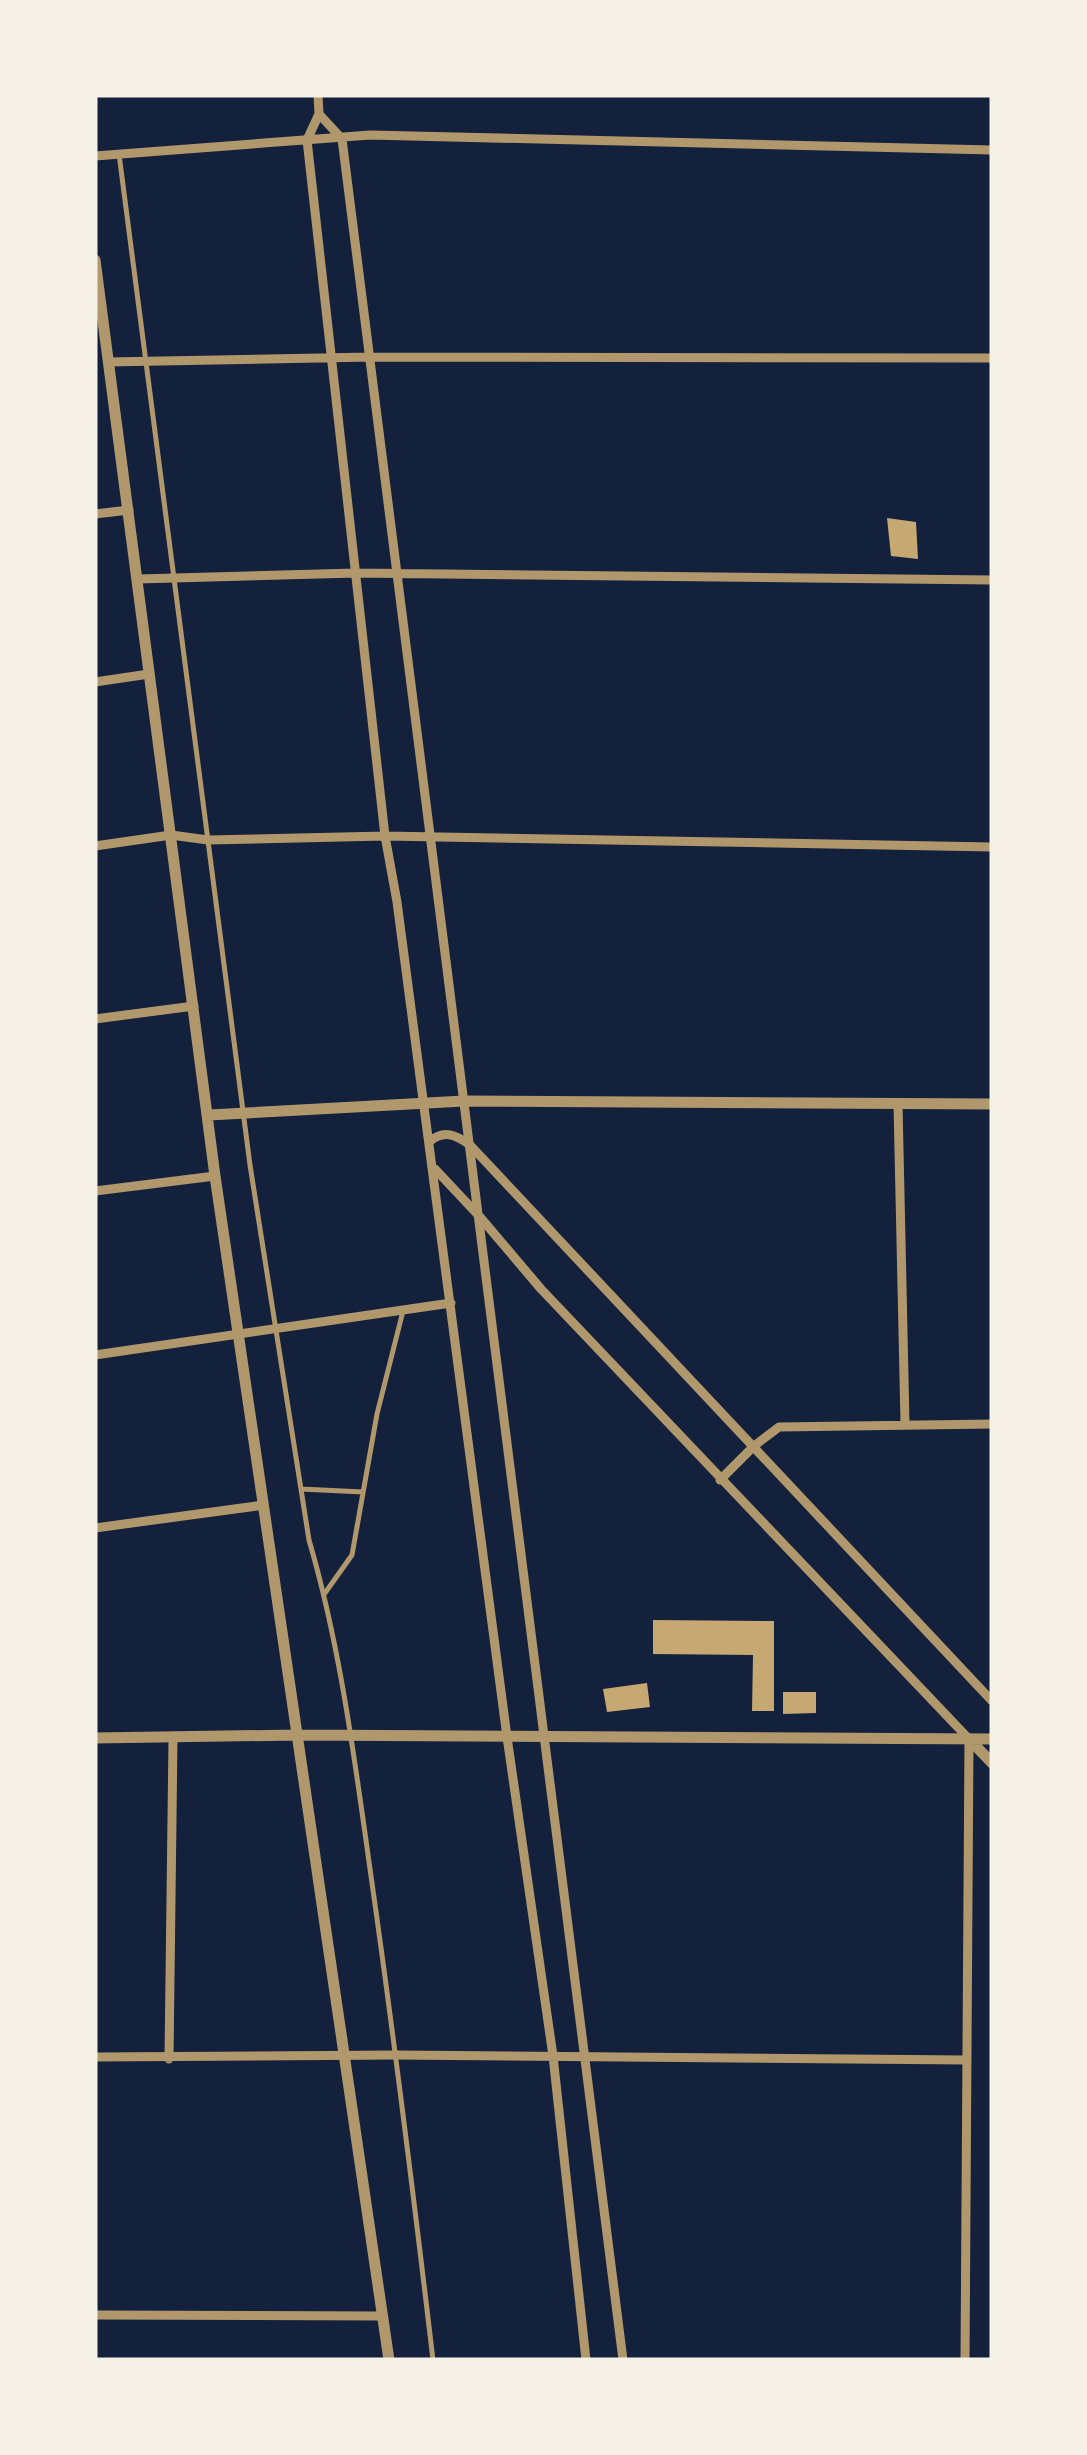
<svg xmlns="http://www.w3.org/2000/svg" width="1087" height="2455" viewBox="0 0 1087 2455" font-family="Karla,sans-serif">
<rect width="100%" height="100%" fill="#14213d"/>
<path fill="#c6a872" d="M887,518L916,522L918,559L891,556Z
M653,1620L774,1621V1711H752L753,1655L653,1654Z
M647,1683L650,1707L607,1712L603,1689Z
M783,1692H816V1713L783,1714Z"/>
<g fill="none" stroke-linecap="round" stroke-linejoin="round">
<path stroke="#b1986c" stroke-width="5" d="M119,154L250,1165L309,1540C341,1649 355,1763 371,1876C394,2037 414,2199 433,2360
M301,1489L363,1492
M325,1593L352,1555L377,1414L403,1311"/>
<path stroke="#b1986c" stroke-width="9" d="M318,95L319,114L307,140L385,836L397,902L507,1737L553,2056L586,2360
M319,114L342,139L623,2360
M95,156L370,135L992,150
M108,362L371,357L992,358
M95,514L129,510
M138,579L356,573L992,580
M95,682L149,674
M95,846L171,835L208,840L385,836L992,847
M95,1019L194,1006
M898,1104L905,1423
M429,1142C444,1129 456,1135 470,1145L992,1701
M435,1169L480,1217L541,1289L969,1739L965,2360
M95,1191L215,1176
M95,1355L451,1303
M720,1480L754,1446L779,1427L992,1424
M95,1528L264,1505
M95,2057L396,2055L967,2060
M169,2059L173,1738
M95,2315L383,2316"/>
<path stroke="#b1986c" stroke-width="11" d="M95,260L215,1176L389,2360
M209,1115L464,1101L992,1104
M95,1738L298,1735L992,1739
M969,1739L992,1763"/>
</g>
<rect width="1087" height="2455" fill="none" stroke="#f6f1e7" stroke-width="195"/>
</svg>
